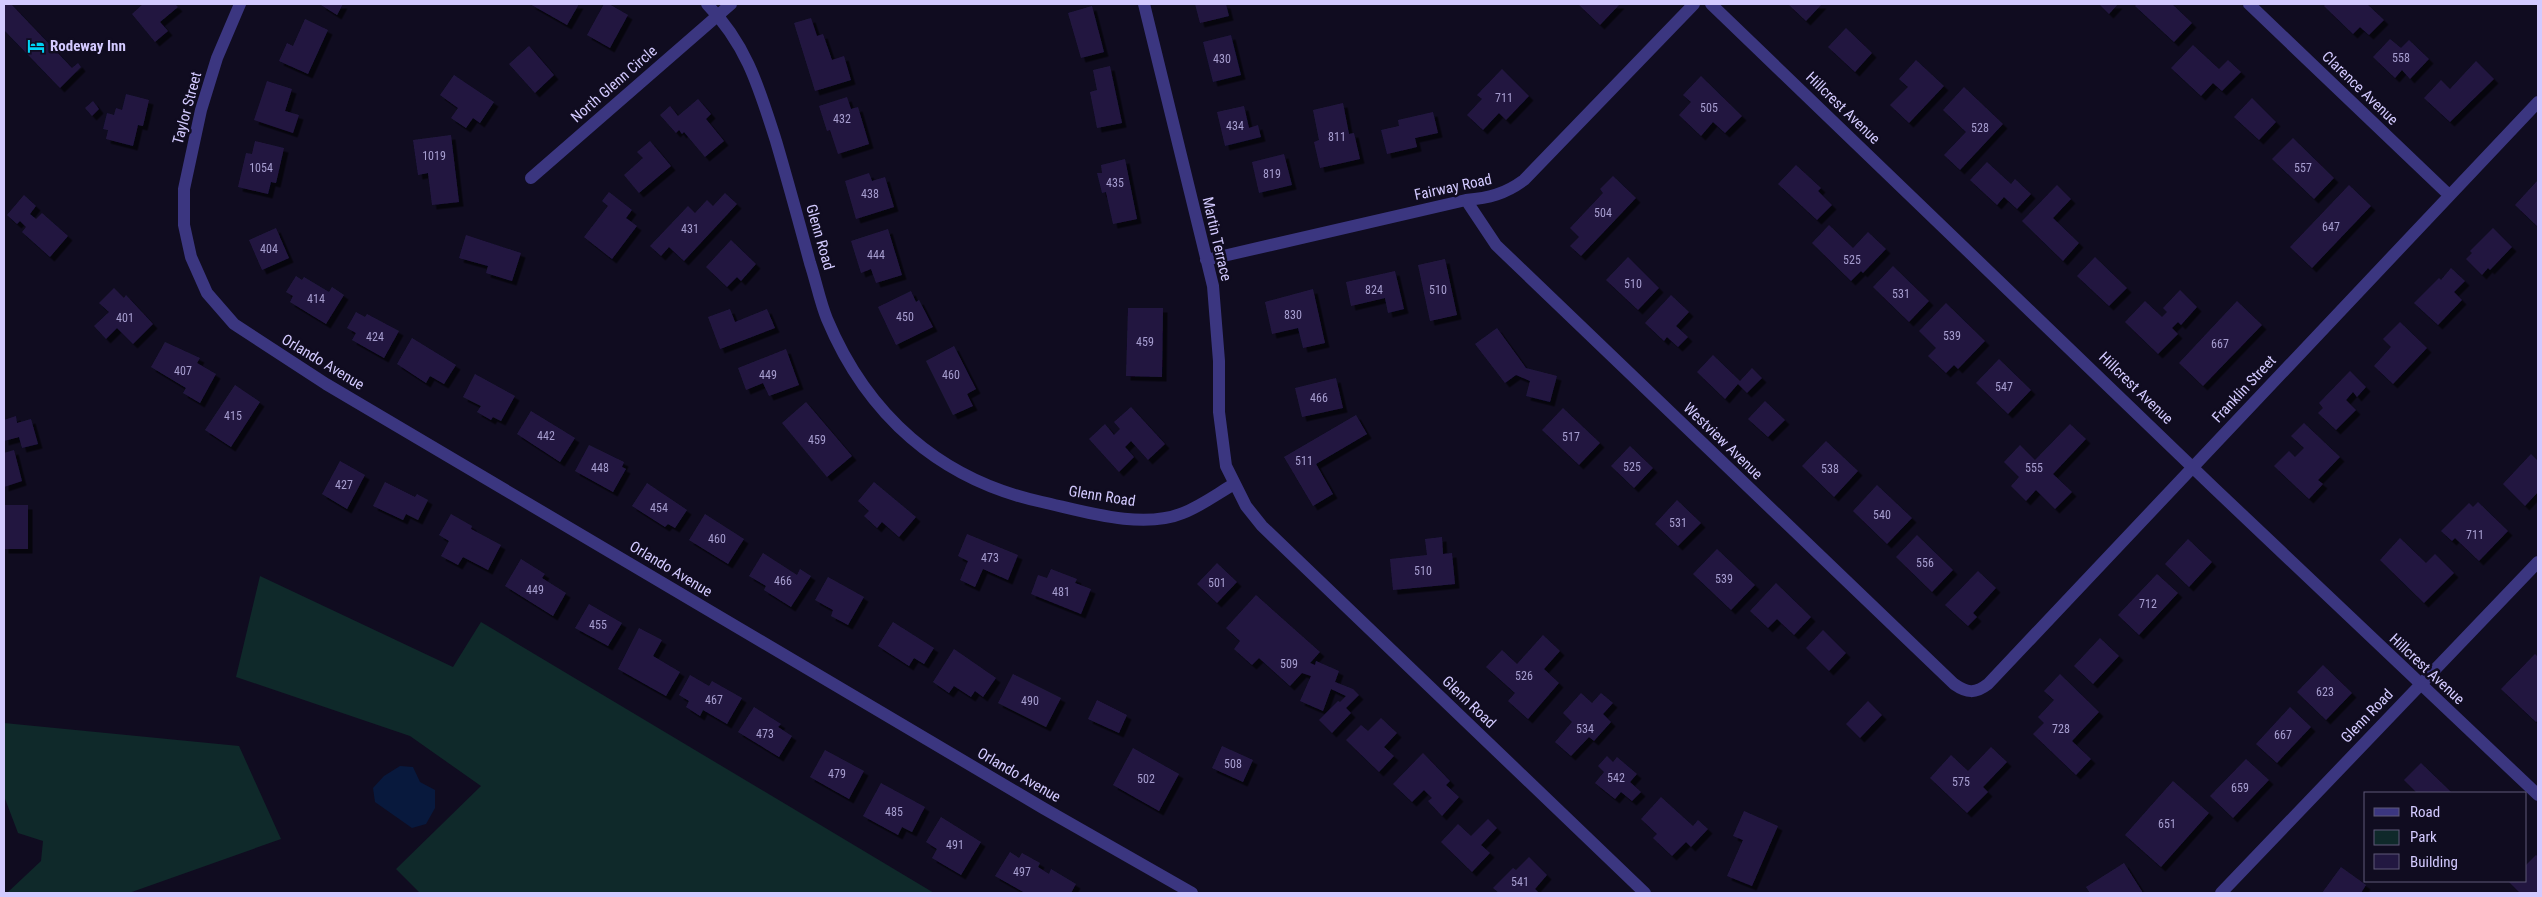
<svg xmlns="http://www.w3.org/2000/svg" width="2542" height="897" viewBox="0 0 2542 897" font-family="'Roboto Condensed',sans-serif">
<defs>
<filter id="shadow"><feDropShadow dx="4.5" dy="4.5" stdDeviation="0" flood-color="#0009"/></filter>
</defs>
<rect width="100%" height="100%" fill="#100c20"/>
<path fill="#0f292a" d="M260,576L453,667L481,622L934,893H420L396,869L481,786L410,736L236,677Z
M4,723L239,746L281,839L129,893H7L41,861L43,841L18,833L4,796Z"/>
<path fill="#08193d" d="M400,766L413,767L420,782L435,790V808L426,824L412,828L375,802L373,788L384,776Z"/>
<path fill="#221841" filter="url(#shadow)" d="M4,4H11L72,68L78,63L81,67L60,88L4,30Z
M143,4H175L178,7L160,22L168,31L155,42L132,14Z
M322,4H343L337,15L321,5Z
M530,4H579L567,25Z
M604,4H609L628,15L610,48L587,35Z
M1195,4H1226L1229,16L1200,23Z
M1578,4H1620L1600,25Z
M1788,4H1822L1806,21Z
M2099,4H2118L2109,14Z
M2137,4H2172L2192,23L2174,42L2135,6Z
M2326,4H2367L2384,20L2369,35L2360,27L2353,34L2324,6Z
M1092,6L1104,52L1081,58L1068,13Z
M811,18L817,36L823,34L832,60L844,56L851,80L815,91L794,23Z
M305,19L328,30L308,74L279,61L287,43L293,46Z
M1846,28L1872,53L1855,72L1828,47Z
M1231,35L1241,75L1213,82L1203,42Z
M2390,39L2401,48L2409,40L2429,59L2410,79L2402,70L2395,78L2373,57Z
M2193,45L2219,69L2228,60L2241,72L2222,91L2213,83L2201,96L2171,68Z
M529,46L554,75L535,93L509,64Z
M1916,60L1944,86L1909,123L1890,105L1908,87L1899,79Z
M2476,61L2494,79L2450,122L2424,98L2441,80L2450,89Z
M1110,66L1122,123L1097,128L1090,92L1097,90L1093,70Z
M1502,69L1529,96L1506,120L1499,113L1483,130L1467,115L1482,99L1477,95Z
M454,75L494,102L480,123L473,118L466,128L451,118L458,108L440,95Z
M1701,76L1742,116L1725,133L1713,122L1701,136L1679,115L1691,102L1683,95Z
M267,81L292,89L285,111L299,115L293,133L254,120Z
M1964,87L2003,124L1960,170L1944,155L1966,132L1943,110Z
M126,94L149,100L143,126L138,125L133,146L106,139L108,130L103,129L107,113L114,115L116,108L122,110Z
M847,97L851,109L858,107L869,144L838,154L830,130L827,131L819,106Z
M2252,98L2276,122L2259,140L2234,117Z
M698,99L711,114L706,119L724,141L705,157L684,132L682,134L679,130L676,133L660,115L670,106L678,116Z
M93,101L99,109L92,116L85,108Z
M1343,103L1349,134L1354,133L1360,159L1320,168L1314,142L1319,140L1313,110Z
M1244,106L1249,128L1258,125L1261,137L1225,146L1217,112Z
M1433,112L1438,133L1415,138L1417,147L1387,154L1381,130L1399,126L1398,120Z
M451,135L459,202L432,205L428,173L418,175L413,140Z
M2293,138L2334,178L2314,199L2272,159Z
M255,141L284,148L276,183L271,182L268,194L238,187L246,153L252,154Z
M650,141L671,166L639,193L624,175L643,158L637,152Z
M1284,154L1292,185L1259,193L1252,162Z
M1125,159L1137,219L1113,224L1106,192L1102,193L1097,173H1102L1101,165Z
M1987,162L2011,184L2015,179L2031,194L2017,209L2004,197L1997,205L1970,180Z
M1796,165L1821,188L1818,191L1832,205L1817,220L1778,184Z
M869,173L872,181L885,177L894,207L856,219L845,181Z
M1613,176L1636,198L1581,256L1570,246L1579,237L1570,228L1603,193L1600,189Z
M2538,180V224L2537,226L2515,205Z
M2057,185L2071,199L2053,218L2079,243L2063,261L2022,221Z
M2349,185L2371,206L2312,268L2290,247Z
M609,192L632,210L626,218L637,226L612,259L584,237L608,206L602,201Z
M725,193L737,204L684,261L669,247L661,256L650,246L688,206L695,213L707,200L713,206Z
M24,195L36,206L30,214L36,219L42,213L68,236L50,257L22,232L26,227L20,221L17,224L7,215Z
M1829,225L1853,248L1868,232L1886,249L1863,273L1861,271L1851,281L1812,243Z
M276,228L289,258L262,270L249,240Z
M2493,228L2512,247L2490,270L2488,268L2482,275L2466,259L2472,253L2470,251Z
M888,229L902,275L876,283L871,269L861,273L851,241Z
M466,235L521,253L512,281L486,273L488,266L459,258Z
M731,240L756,264L741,281L737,277L727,287L706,267Z
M1628,257L1659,288L1638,310L1606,280Z
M2095,257L2127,288L2109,306L2077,276Z
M1445,259L1457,315L1430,321L1418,265Z
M1893,266L1929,301L1909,322L1873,287Z
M2451,268L2465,281L2454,292L2462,300L2438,325L2414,303L2439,278L2441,280Z
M1395,271L1404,309L1388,313L1385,298L1351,306L1346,282Z
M296,276L302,280L304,277L329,292L332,287L344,295L326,324L290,302L293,296L286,292Z
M114,288L124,298L126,295L153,324L133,344L117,328L106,339L94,326L109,312L99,303Z
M1313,289L1325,343L1303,348L1298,328L1272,334L1265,302Z
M2180,290L2197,307L2181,325L2178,322L2172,328L2178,334L2158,354L2125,322L2145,301L2162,317L2167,312L2163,308Z
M911,291L916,302L919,300L933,327L896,345L878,307Z
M1671,295L1689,312L1676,326L1688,337L1678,347L1667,337L1664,341L1645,323Z
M2237,301L2262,325L2203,386L2179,363Z
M1946,303L1985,341L1958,369L1954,365L1946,373L1928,356L1936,348L1919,331Z
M1128,308H1163L1162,377L1126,376Z
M730,309L735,322L767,309L775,328L720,349L708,317Z
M356,312L365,317L367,314L399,331L384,358L352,340L356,333L347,328Z
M2400,322L2427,348L2393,384L2374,366L2391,347L2383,339Z
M1497,328L1526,368L1557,376L1550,402L1526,396L1530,381L1516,375L1505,383L1475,344Z
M412,338L456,365L444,384L430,376L426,383L397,364Z
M165,342L200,358L197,363L216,374L200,403L183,393L186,388L151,367Z
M954,346L976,389L967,394L973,406L953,415L926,361Z
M786,349L799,385L769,396L763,383L746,390L738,368Z
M1713,355L1740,381L1752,368L1762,378L1747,393L1738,384L1725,399L1697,372Z
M1999,359L2031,390L2008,414L1976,383Z
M2350,371L2366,387L2357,397L2353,392L2346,400L2356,410L2336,430L2318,413L2323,408L2319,403Z
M475,374L515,396L501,421L493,417L491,420L477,412L481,406L463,397Z
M1336,378L1343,408L1302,417L1295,388Z
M235,385L260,402L231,447L205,430Z
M1765,401L1785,420L1768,437L1748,419Z
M806,402L852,456L827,477L782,423Z
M1131,407L1165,444L1148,460L1131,441L1125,447L1134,457L1119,472L1089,439L1105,424L1114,435L1120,429L1114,422Z
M1563,408L1600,443L1579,465L1542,430Z
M531,411L575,438L560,462L517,434Z
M1356,415L1367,434L1316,464L1333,494L1313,506L1284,457Z
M16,416L17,423L31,419L38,444L22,448L19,437L4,441V420Z
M2304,423L2340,457L2318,480L2323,484L2309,499L2274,466L2289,451L2295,457L2304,448L2291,436Z
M2070,424L2086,439L2053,474L2072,492L2055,509L2036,490L2026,501L2011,486L2019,477L2004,462L2020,445L2035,460Z
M1826,441L1858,471L1834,497L1802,466Z
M589,445L624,462L622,467L626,469L613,492L575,471Z
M1630,446L1653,468L1634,488L1611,466Z
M14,450L22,481L4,487V453Z
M2531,454L2538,461V492L2525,506L2503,484Z
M340,461L365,475L347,509L322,494Z
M385,482L415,497L417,494L428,500L418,520L406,514L403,520L373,506Z
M874,482L916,517L899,537L882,522L877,528L864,516L869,511L858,501Z
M647,483L687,510L675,528L668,524L665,527L632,506Z
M1877,485L1912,518L1887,544L1853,511Z
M1677,500L1701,523L1678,546L1655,524Z
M2478,502L2508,531L2479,561L2455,538L2452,541L2441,531L2469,503L2473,507Z
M4,505H28V549H4Z
M451,514L472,526L471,529L501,545L488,570L463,557L458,565L441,556L449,541L439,535Z
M705,514L744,539L728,564L689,540Z
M967,534L1018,555L1008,580L983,569L975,587L960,580L968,561L958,556Z
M1917,535L1953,570L1932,592L1896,557Z
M1442,537L1443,554L1452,553L1455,584L1393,590L1390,559L1427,555L1425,539Z
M2400,538L2426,563L2435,554L2454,573L2424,603L2380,560Z
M2188,539L2212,562L2189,587L2165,564Z
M1717,549L1755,585L1731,610L1693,574Z
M763,553L797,575L800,569L811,576L791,607L764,590L766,586L749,576Z
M521,559L545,574L542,578L566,593L553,616L505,586Z
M1217,563L1237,582L1217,603L1197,584Z
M1051,569L1077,579L1075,583L1091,589L1081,614L1031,594L1038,575L1047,578Z
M1978,571L1996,588L1973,613L1977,617L1968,626L1945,605Z
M2157,574L2178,593L2139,635L2118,615Z
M828,577L864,597L848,625L831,616L833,610L815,600Z
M1776,583L1811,617L1794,635L1777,619L1768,628L1750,611Z
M1256,595L1320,652L1310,663L1315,665L1316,661L1339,671L1335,682L1353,689L1359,695L1346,708L1351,713L1332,733L1319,720L1338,701L1340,702L1346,696L1331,689L1323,711L1300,701L1311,676L1302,673L1290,686L1259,658L1252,665L1234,649L1240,641L1226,628Z
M589,604L622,623L608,646L575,628Z
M893,622L934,648L924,664L914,658L909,666L878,646Z
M639,628L662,640L653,656L680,672L666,696L618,669Z
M1823,630L1846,653L1829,671L1806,648Z
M1543,635L1560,651L1544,669L1559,683L1528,719L1508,701L1515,693L1486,667L1502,650L1517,664Z
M2100,638L2119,656L2093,684L2074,666Z
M954,649L996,678L983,697L975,691L971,697L954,686L949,693L933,682Z
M2535,654L2538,657V720L2536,722L2501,689Z
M2323,665L2352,693L2326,720L2297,692Z
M1013,674L1061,698L1046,727L998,703Z
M2060,674L2099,712L2072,741L2091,759L2076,775L2033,734L2044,723L2038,717L2054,700L2044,691Z
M690,675L709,686L712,681L742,698L727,724L703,710L700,716L686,707L689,701L679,695Z
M1581,693L1592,703L1601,693L1613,703L1603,714L1611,722L1594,741L1589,737L1571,756L1555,742L1572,722L1563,713Z
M1097,700L1127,715L1119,733L1088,719Z
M1868,701L1882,715L1860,738L1846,724Z
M754,707L781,724L778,727L792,736L779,757L738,732Z
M2290,707L2311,727L2277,763L2256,744Z
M1381,718L1397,733L1384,747L1394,756L1379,772L1346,740L1361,725L1368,731Z
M1222,746L1253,760L1243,782L1212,768Z
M1991,747L2007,762L1983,787L1988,792L1967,813L1930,778L1951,755L1968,771Z
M1133,748L1179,774L1159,811L1113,785Z
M825,750L864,771L849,799L810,777Z
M1423,753L1450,781L1446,785L1459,797L1442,816L1428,801L1432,798L1424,790L1412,802L1393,784Z
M1607,756L1613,762L1617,757L1637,774L1630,782L1641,792L1632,801L1621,792L1615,799L1595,783L1604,772L1598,766Z
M2246,759L2269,780L2233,818L2210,796Z
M2421,763L2448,789L2452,793H2417L2404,780Z
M2173,781L2209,813L2161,867L2125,835Z
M881,783L925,807L912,832L902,827L898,835L863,816Z
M1661,797L1693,826L1698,820L1708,829L1691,847L1686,842L1672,856L1653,838L1657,834L1641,819Z
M1744,811L1778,826L1752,886L1727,876L1743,840L1733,836Z
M941,817L981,842L961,875L932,858L937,849L926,842Z
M1488,819L1497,828L1481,845L1490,853L1472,872L1441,842L1458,824L1471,836Z
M1010,852L1019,858L1022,853L1040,863L1038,867L1049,874L1051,869L1076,884L1071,893H1025L995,876Z
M2536,855L2538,857V893H2520L2509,882L2526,881V865Z
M1529,857L1547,875L1535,889L1539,893H1499L1493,888L1513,868L1516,870Z
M2124,863L2143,893H2090L2086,887Z
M2341,867L2366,885L2361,893H2322Z"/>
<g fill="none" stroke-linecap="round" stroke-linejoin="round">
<path stroke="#3b3680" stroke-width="12" d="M240,4L217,58L201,110L184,189V225L191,257L207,293L234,324L326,384L1043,808L1192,893
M707,4C747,45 759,88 776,141C788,182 799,222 810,263C816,281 820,302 827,319C867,415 940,480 1042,502C1083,511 1142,530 1183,513C1201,506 1217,494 1234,484
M1144,4L1213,286L1219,361V412L1226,466L1246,506L1262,526L1645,893
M1711,4L2214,488L2538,795
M2249,4L2449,195
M531,178L731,4
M1466,200L1496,245L1954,684C1967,693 1975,694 1988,684L2538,102
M1206,260L1466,200C1489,198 1505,194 1524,180L1694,4
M2221,893L2538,562"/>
</g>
<defs>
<g id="hotel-bare" transform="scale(1.35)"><path d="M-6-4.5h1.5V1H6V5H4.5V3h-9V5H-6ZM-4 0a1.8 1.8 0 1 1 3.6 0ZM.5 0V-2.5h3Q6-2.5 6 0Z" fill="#00d3f5" stroke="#100c20" stroke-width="2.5" paint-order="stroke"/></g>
</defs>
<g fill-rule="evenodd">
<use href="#hotel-bare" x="36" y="46"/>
</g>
<g text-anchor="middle" stroke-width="5" stroke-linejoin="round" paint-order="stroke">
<g font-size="12" fill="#a79ed0">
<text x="2401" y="62">558</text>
<text x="1222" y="63">430</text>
<text x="1504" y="102">711</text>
<text x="1709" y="112">505</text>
<text x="842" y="123">432</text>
<text x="1235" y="130">434</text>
<text x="1980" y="132">528</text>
<text x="1337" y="141">811</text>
<text x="434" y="160">1019</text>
<text x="261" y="172">1054</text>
<text x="2303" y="172">557</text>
<text x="1272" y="178">819</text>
<text x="1115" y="187">435</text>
<text x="870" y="198">438</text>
<text x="1603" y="217">504</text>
<text x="2331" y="231">647</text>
<text x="690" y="233">431</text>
<text x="269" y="253">404</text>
<text x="876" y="259">444</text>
<text x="1852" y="264">525</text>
<text x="1633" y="288">510</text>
<text x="1374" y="294">824</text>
<text x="1438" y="294">510</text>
<text x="1901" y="298">531</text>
<text x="316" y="303">414</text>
<text x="1293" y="319">830</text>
<text x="905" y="321">450</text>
<text x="125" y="322">401</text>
<text x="1952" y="340">539</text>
<text x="375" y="341">424</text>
<text x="1145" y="346">459</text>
<text x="2220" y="348">667</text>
<text x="183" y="375">407</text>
<text x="768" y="379">449</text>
<text x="951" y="379">460</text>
<text x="2004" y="391">547</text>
<text x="1319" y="402">466</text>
<text x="233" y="420">415</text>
<text x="546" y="440">442</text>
<text x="1571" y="441">517</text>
<text x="817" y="444">459</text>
<text x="1304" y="465">511</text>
<text x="1632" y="471">525</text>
<text x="600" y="472">448</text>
<text x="2034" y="472">555</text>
<text x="1830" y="473">538</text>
<text x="344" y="489">427</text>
<text x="659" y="512">454</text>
<text x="1882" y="519">540</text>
<text x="1678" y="527">531</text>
<text x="2475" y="539">711</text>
<text x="717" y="543">460</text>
<text x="990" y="562">473</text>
<text x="1925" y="567">556</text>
<text x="1423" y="575">510</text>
<text x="1724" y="583">539</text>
<text x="783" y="585">466</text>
<text x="1217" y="587">501</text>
<text x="535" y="594">449</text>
<text x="1061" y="596">481</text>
<text x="2148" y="608">712</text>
<text x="598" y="629">455</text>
<text x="1289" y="668">509</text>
<text x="1524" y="680">526</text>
<text x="2325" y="696">623</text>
<text x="714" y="704">467</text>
<text x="1030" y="705">490</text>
<text x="1585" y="733">534</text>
<text x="2061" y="733">728</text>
<text x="765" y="738">473</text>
<text x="2283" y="739">667</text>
<text x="1233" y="768">508</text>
<text x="837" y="778">479</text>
<text x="1616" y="782">542</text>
<text x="1146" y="783">502</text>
<text x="1961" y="786">575</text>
<text x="2240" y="792">659</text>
<text x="894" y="816">485</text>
<text x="2167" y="828">651</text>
<text x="955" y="849">491</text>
<text x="1022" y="876">497</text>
<text x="1520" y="886">541</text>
</g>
<g font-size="15" font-weight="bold" fill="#d3caff" stroke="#100c20" text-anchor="start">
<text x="50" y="51">Rodeway Inn</text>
</g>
<g font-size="15" fill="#d3caff" stroke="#100c20">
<text transform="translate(614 84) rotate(-41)" y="5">North Glenn Circle</text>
<text transform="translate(2360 88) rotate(44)" y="5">Clarence Avenue</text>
<text transform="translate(187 108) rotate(-75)" y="5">Taylor Street</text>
<text transform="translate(1843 108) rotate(44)" y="5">Hillcrest Avenue</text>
<text transform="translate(1453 187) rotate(-12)" y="5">Fairway Road</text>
<text transform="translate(820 237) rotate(74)" y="5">Glenn Road</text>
<text transform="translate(1217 239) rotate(77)" y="5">Martin Terrace</text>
<text transform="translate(323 362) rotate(31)" y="5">Orlando Avenue</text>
<text transform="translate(2136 388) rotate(44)" y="5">Hillcrest Avenue</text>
<text transform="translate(2244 389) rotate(-47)" y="5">Franklin Street</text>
<text transform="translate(1723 441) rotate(44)" y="5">Westview Avenue</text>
<text transform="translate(1102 496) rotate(9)" y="5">Glenn Road</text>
<text transform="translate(671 569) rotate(31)" y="5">Orlando Avenue</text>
<text transform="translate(2427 669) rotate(43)" y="5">Hillcrest Avenue</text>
<text transform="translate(1469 702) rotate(44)" y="5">Glenn Road</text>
<text transform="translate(2367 716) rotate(-46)" y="5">Glenn Road</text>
<text transform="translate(1019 775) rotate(30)" y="5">Orlando Avenue</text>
</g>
</g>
<rect width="2542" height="897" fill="none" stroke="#d3caff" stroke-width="10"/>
<rect x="2364" y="792" width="162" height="90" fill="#100c20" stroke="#5e5879"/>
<rect x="2374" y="808" width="25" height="8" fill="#3b3680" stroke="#5e5879"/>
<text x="2410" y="817" font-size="15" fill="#d3caff">Road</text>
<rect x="2374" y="830" width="25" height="15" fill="#0f292a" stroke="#5e5879"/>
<text x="2410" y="842" font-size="15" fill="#d3caff">Park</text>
<rect x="2374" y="854" width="25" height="15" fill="#221841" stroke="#5e5879"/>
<text x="2410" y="867" font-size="15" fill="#d3caff">Building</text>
</svg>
